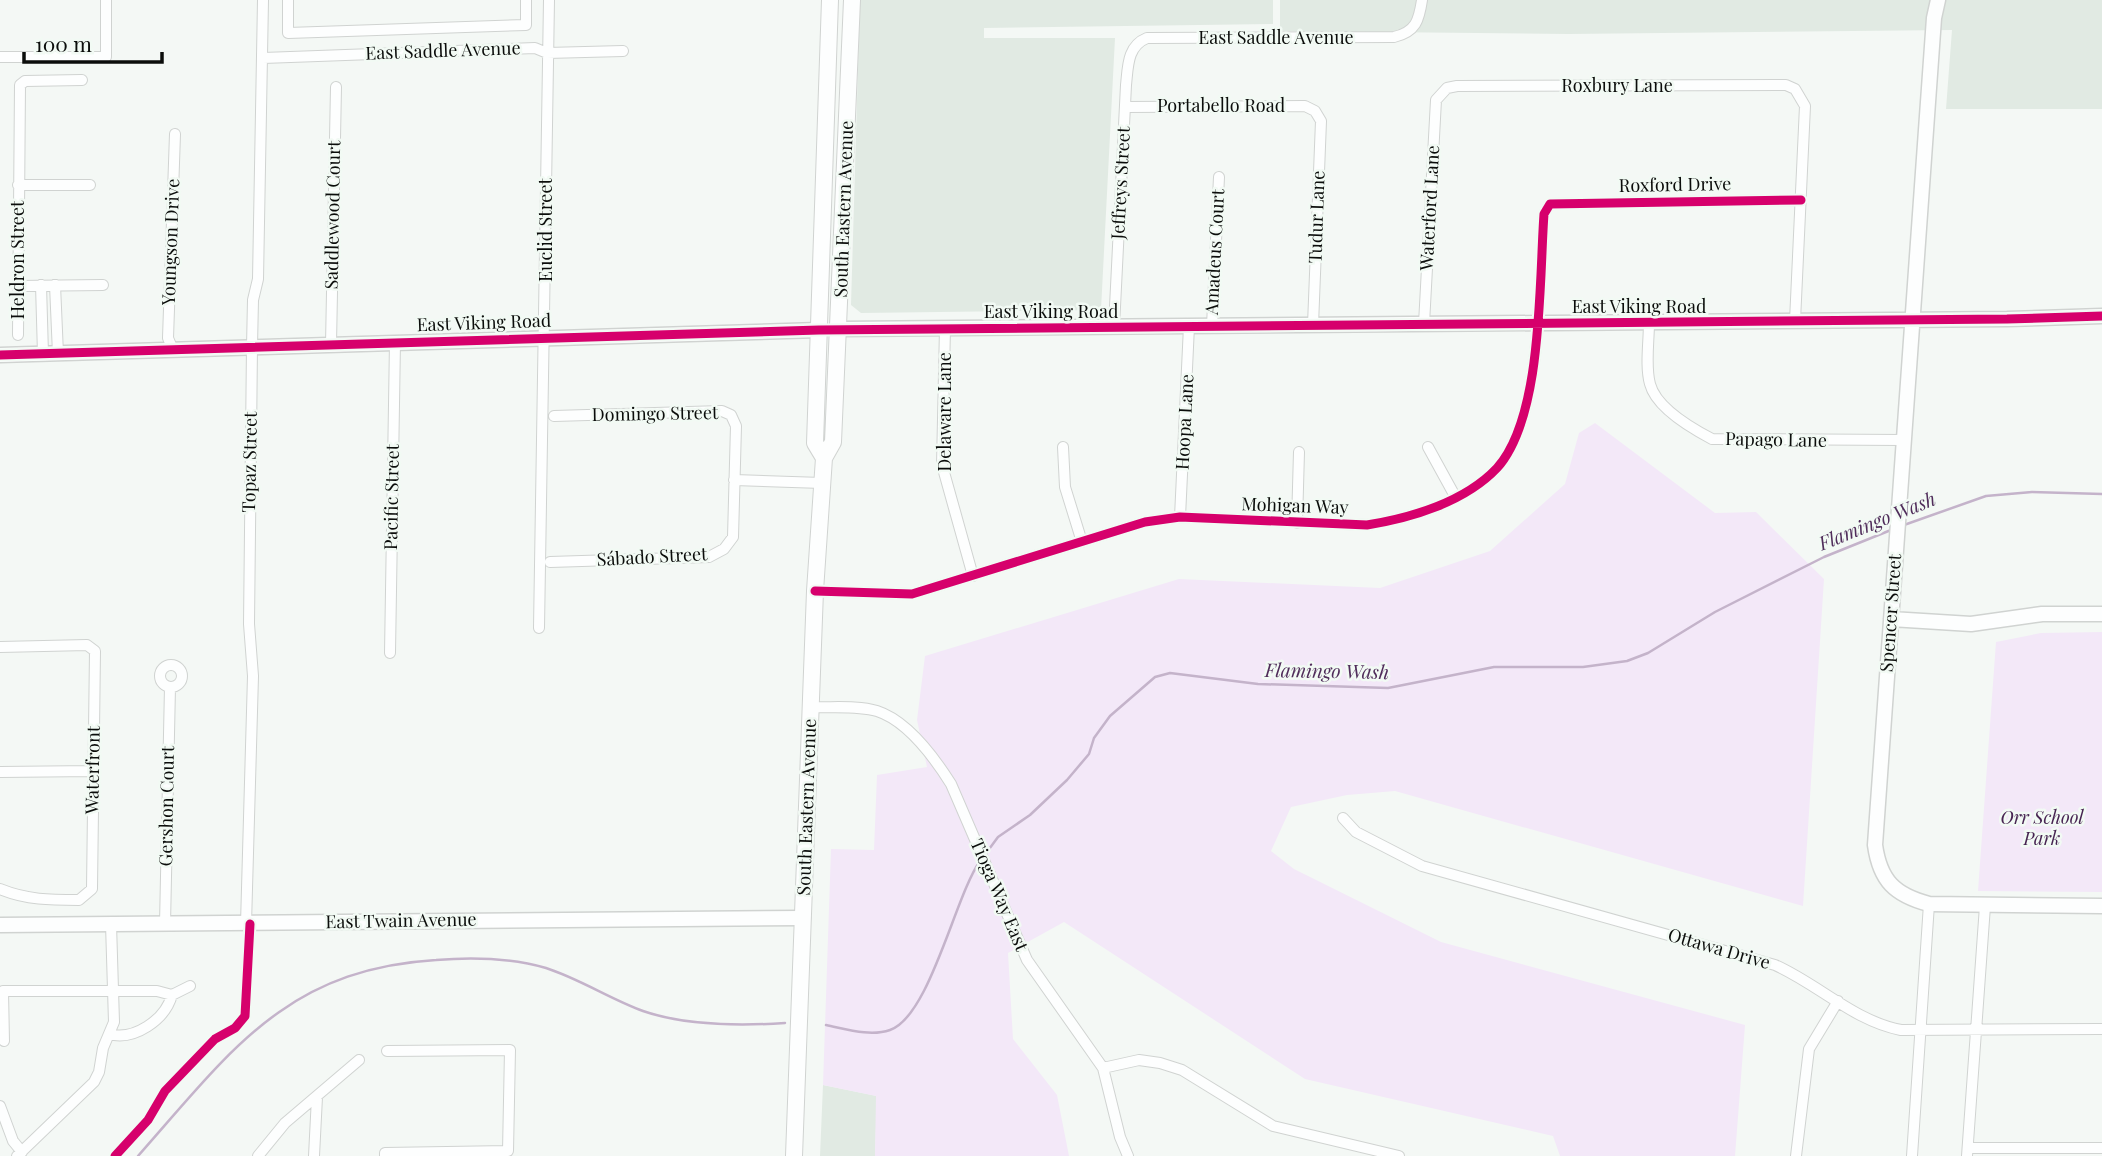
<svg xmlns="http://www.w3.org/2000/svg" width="2102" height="1156" viewBox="0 0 2102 1156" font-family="'Playfair Display',serif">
<rect width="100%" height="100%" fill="#f4f8f5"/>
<path fill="#e1eae3" d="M860,0H1273V24L984,28V38H1115L1101,310L861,313L851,305Z
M1280,0H2102V109H1946L1952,30L1568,34L1280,31Z
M823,1085L877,1096L875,1156H820Z"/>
<path fill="#f3e8f8" d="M1595,423L1715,513L1756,512L1824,579L1803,906L1395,791L1347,795L1291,807L1271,851L1294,869L1441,942L1745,1025L1735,1156H1560L1553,1136L1305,1079L1064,922L1008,953L1013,1039L1057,1095L1069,1156H875L876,1096L823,1085L831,849L874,850L877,775L927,767L917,720L925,656L1179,579L1380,588L1490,551L1565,484L1579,433Z
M2102,632V892L1978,891L1996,642L2041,633Z"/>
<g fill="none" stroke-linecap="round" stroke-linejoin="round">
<path stroke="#c4b3ca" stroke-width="2.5" d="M1904,525L1986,496L2032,492L2102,494
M984,856L998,837L1030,815L1067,780L1089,754L1094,738L1110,716L1155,677L1170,673L1258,684L1388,688L1494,667H1583L1627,661L1648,653L1715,612L1824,557L1891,530
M826,1025C846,1029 870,1037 890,1030C930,1016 955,896 980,861
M138,1156C230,1052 286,969 436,960C472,957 511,958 546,968C580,979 610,999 643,1011C686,1026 739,1026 785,1023"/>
<g stroke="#d0d3d1" stroke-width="12">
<path id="street" d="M288,0V33L526,25V0
M0,57H106V0
M263,58L535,48L547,53L623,51
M1125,107L1305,106L1315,111L1321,121L1313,325
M18,185H90
M41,285L43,354
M55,285L58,354
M17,286L103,285
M1649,322C1649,342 1645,366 1650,384C1656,407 1691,428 1712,439L1903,440
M1424,324L1436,100L1447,88L1457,86L1786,85L1795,89L1805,106L1795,321
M1212,326L1219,177
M1114,327L1126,85C1128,67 1127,46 1147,38L1394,37C1416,32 1419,20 1422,0
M945,328L942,465L973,576
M18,335L20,85L25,81L82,80
M331,344L336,87
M173,350L168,338L175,134
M1063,447L1065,487L1082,542
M1428,447L1456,498
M734,480L822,483
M1180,517L1189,326
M1297,523L1299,452
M550,562L709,557L724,549L733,537L736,426L731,415L722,411L554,416
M815,591L912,594L1145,522L1180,517L1367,525C1411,518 1465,502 1497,468C1543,417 1539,282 1544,214L1550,204L1801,200
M539,628L549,0
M0,647L87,645L95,651L92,889L79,900C50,900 27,900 0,889
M390,653L395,342
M160 676a11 11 0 1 1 22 0a11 11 0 1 1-22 0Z
M811,707C831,708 857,705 877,711C908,721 934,757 951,784L1027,960L1103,1068L1120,1137L1128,1156
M0,772L93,771
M1343,818L1356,832L1422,866L1775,965C1818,984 1854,1021 1901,1030L2102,1029
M165,924L170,687
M246,924L253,676L249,624L252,346L253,300L258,279L263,0
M109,1034C134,1041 165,1020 172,995
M4,1041L3,991H157L172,995L190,986
M1103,1068L1139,1060L1160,1063L1182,1070L1273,1126L1399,1156
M0,1106L13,1141L22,1152
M1968,1148H2102
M17,1156L94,1082L99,1072L103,1048L114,1022L111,924
M258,1156L285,1123L359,1060
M314,1156L317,1097
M385,1156V1153L508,1151L510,1050L387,1051
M1796,1156L1809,1049L1838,1001
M1912,1156L1929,904
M1967,1156L1985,906"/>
</g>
<g stroke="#d0d3d1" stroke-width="17">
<path id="secondary" d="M1938,0L1934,18L1875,845C1880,881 1895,895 1929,904L2102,906
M840,329L2007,319L2102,316
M0,355L819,330
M1891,619L1971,624L2042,614H2102
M0,925L803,918"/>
</g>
<g stroke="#d0d3d1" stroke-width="18">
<path id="primary" d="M824,458L815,443L830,0
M794,1156L815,591L824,458L833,442L852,0"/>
</g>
<use href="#street" stroke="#fdfefe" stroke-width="10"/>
<use href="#secondary" stroke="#fdfefe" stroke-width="14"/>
<use href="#primary" stroke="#fdfefe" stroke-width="16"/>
<g stroke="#f2faf4" stroke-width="13">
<path id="cycleway" d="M0,355L819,330L2007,319L2102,316
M815,591L912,594L1145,522L1180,517L1367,525C1411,518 1465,502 1497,468C1543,417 1539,282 1544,214L1550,204L1801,200
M115,1156L148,1120L165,1091L215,1039L235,1028L245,1016L250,924"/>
</g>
<use href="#cycleway" stroke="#d6006c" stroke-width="9"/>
</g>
<g text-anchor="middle" stroke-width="5" stroke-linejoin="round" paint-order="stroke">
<g font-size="18" fill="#0b0d0b" stroke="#f2faf4">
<text x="1276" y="44">East Saddle Avenue</text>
<text transform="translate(443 51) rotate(-2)" y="6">East Saddle Avenue</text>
<text x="1617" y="92">Roxbury Lane</text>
<text x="1221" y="112">Portabello Road</text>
<text transform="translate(1121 183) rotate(-87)" y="6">Jeffreys Street</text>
<text transform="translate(1675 185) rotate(-1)" y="6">Roxford Drive</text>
<text transform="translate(1430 208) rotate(-87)" y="6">Waterford Lane</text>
<text transform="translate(844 209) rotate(-88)" y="6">South Eastern Avenue</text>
<text transform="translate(333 215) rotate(-89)" y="6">Saddlewood Court</text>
<text transform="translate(1317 217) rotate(-88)" y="6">Tudur Lane</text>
<text transform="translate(546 230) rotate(-90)" y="6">Euclid Street</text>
<text transform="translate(171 242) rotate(-88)" y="6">Youngson Drive</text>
<text transform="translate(1215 252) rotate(-87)" y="6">Amadeus Court</text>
<text transform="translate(18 260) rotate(-90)" y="6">Heldron Street</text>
<text x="1639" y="313">East Viking Road</text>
<text x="1051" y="318">East Viking Road</text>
<text transform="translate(484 323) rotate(-2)" y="6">East Viking Road</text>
<text transform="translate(945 412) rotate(-90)" y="6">Delaware Lane</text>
<text transform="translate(655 414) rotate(-1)" y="6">Domingo Street</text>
<text transform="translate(1185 422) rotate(-87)" y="6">Hoopa Lane</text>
<text transform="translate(1776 440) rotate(1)" y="6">Papago Lane</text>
<text transform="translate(250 462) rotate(-89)" y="6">Topaz Street</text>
<text transform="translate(392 497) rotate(-89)" y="6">Pacific Street</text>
<text transform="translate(1295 506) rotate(2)" y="6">Mohigan Way</text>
<text transform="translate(652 557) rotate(-3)" y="6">Sábado Street</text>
<text transform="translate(1891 613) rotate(-86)" y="6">Spencer Street</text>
<text transform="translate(93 770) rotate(-89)" y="6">Waterfront</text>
<text transform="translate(167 806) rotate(-89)" y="6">Gershon Court</text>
<text transform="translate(807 807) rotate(-88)" y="6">South Eastern Avenue</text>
<text transform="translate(999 895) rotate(67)" y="6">Tioga Way East</text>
<text transform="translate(401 921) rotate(-1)" y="6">East Twain Avenue</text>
<text transform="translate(1719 949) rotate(16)" y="6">Ottawa Drive</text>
</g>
<g font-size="18" font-style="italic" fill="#472452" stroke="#f2faf4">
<text x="2042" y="824">Orr School<tspan x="2042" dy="21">Park</tspan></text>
</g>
<g font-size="19" font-style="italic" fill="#502d5b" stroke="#f2faf4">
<text transform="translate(1877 521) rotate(-22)" y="7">Flamingo Wash</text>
<text transform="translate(1327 671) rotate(1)" y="7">Flamingo Wash</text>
</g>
</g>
<path d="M24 52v10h138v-10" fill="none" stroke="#0b0d0b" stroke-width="3.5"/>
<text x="35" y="52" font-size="21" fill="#0b0d0b" stroke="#f2faf4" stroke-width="5" paint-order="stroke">100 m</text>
</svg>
